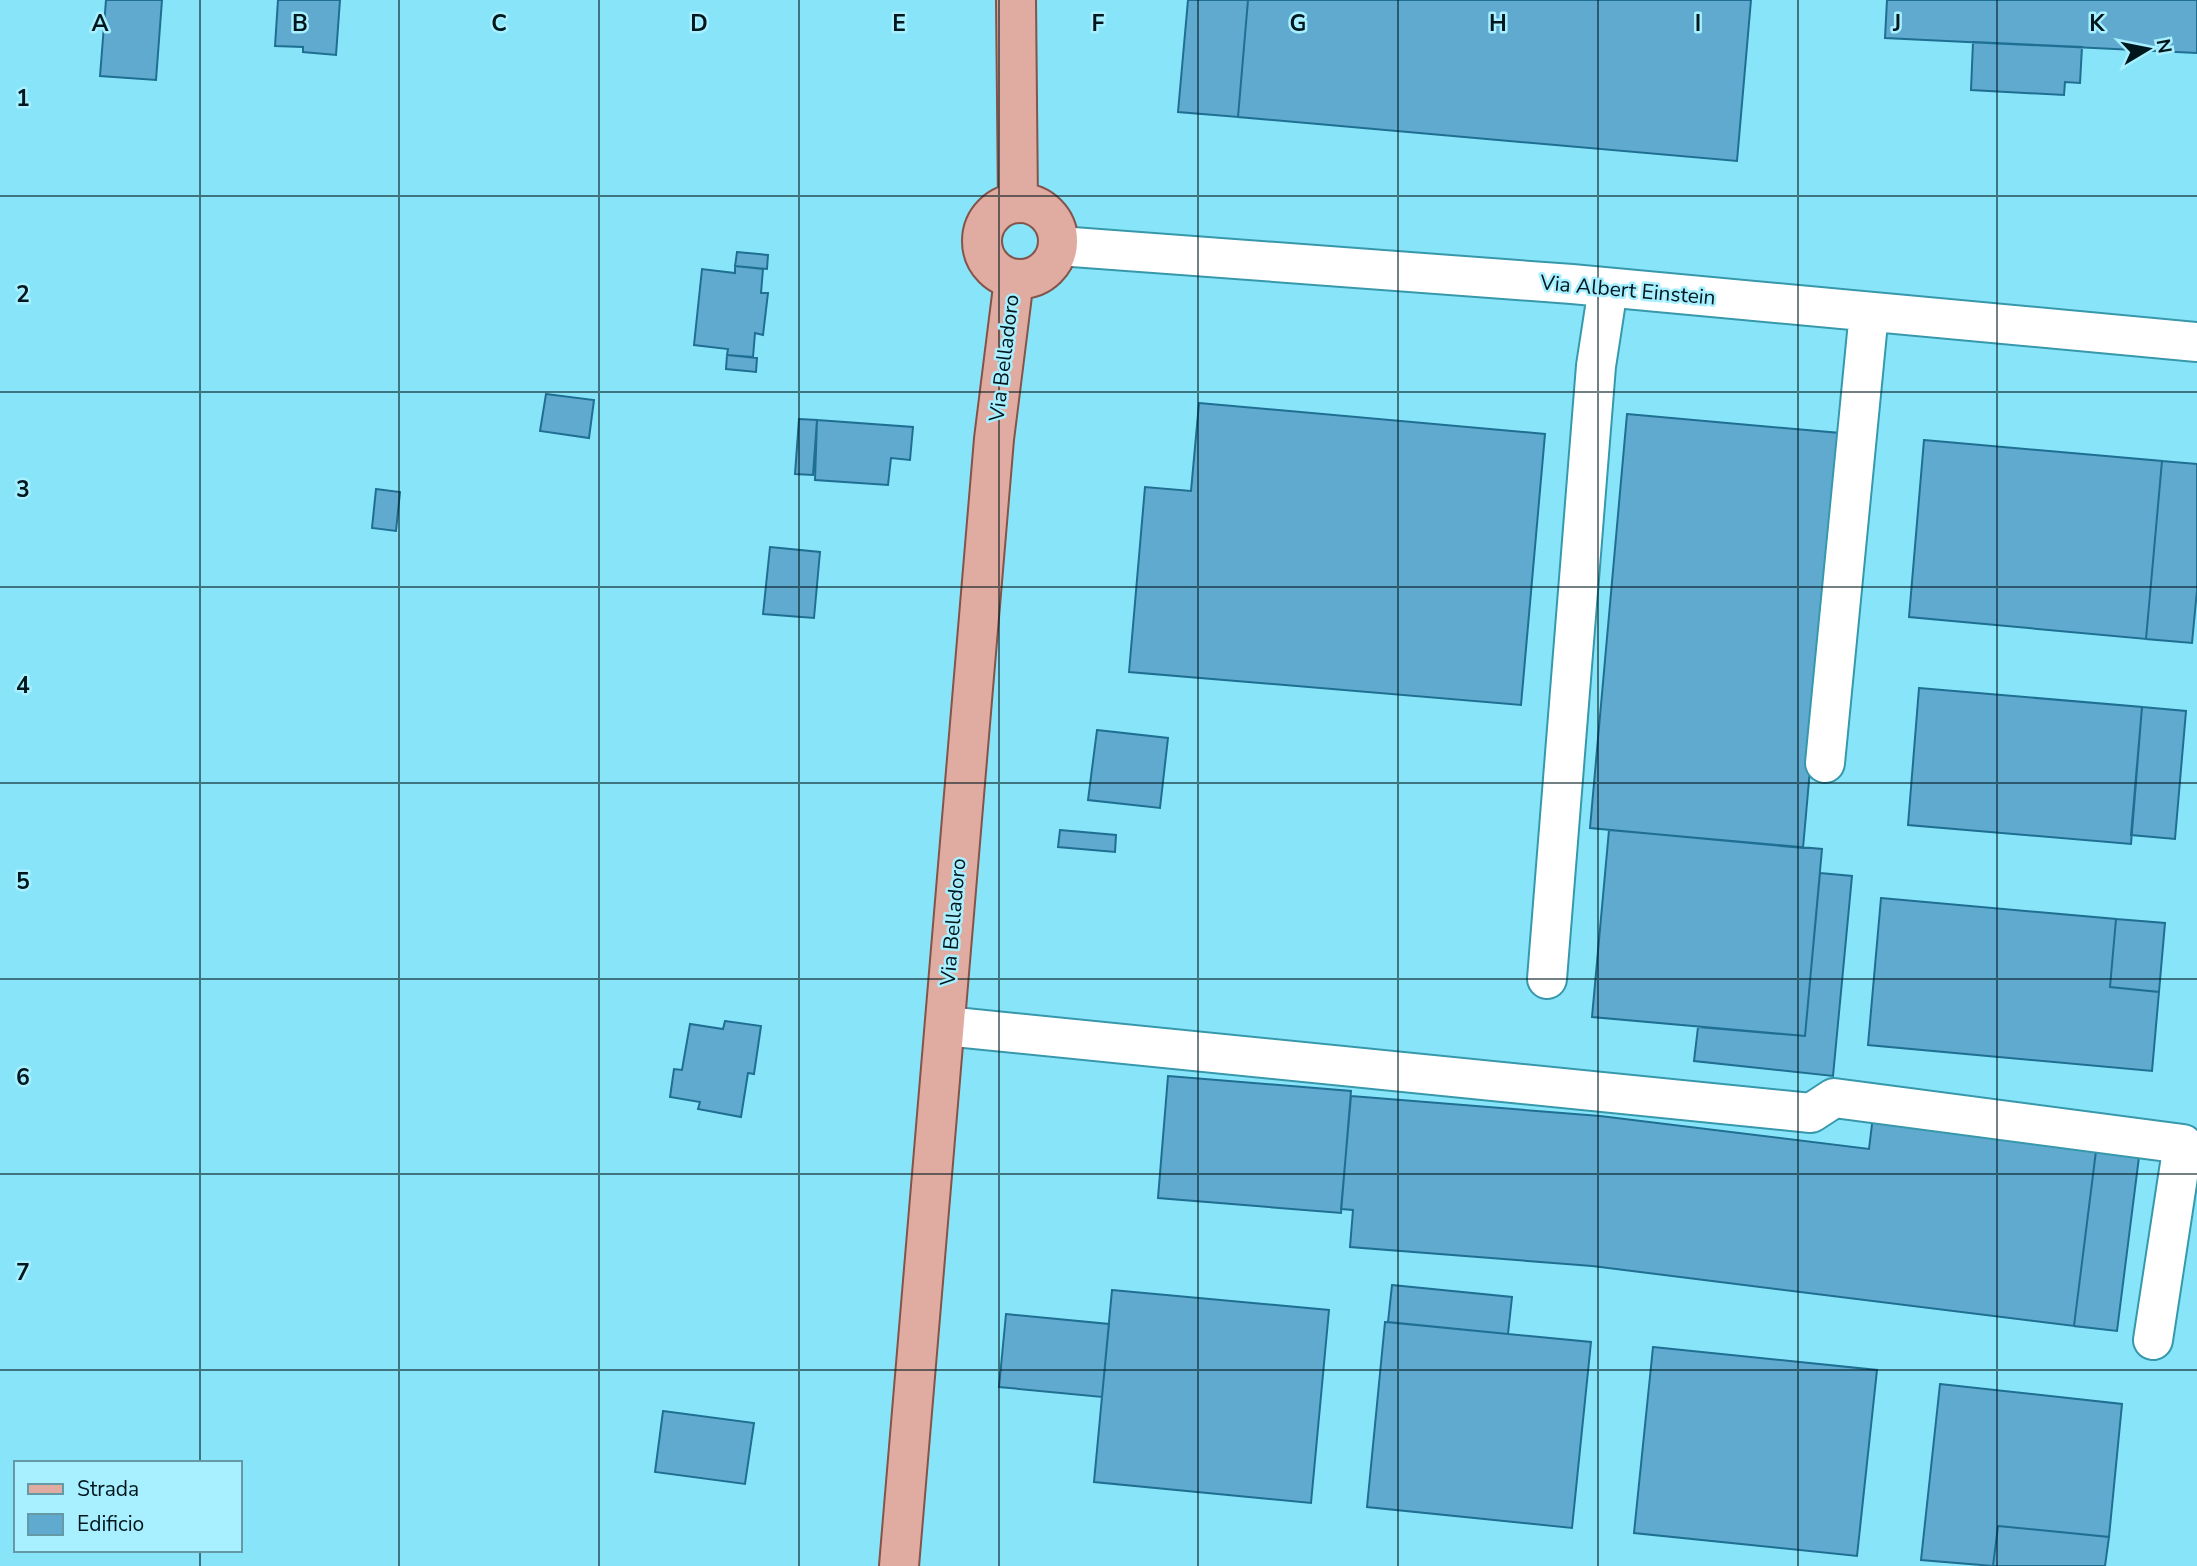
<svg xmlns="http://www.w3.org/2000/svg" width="2197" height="1566" viewBox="0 0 2197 1566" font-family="'Nunito Sans',sans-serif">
<rect width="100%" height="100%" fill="#88e5f9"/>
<path fill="#60aad0" stroke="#1f6f92" stroke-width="2" d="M106,0H162L156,80L100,76Z
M278,0H340L336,55L303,52V47L275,46Z
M1188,0H1248L1238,117L1178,112Z
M1248,0H1751L1737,161L1238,117Z
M1887,0H2197V53L1885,38Z
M1973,42L2082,47L2080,83L2065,82L2064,95L1971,90Z
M737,252L768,255L767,269L735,266Z
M735,266L763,269L761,293H768L763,335L755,333L753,357L727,355L728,349L694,345L702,269L735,273Z
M727,355L757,358L756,372L726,369Z
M546,394L594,400L589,438L540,431Z
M1199,403L1545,434L1521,705L1129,672L1145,487L1191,491Z
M1627,414L1840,433L1803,848L1590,828Z
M799,419L817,420L813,475L795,474Z
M817,420L913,427L910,460L891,458L888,485L815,480Z
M1924,440L2162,461L2146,639L1909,617Z
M2162,461L2197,464V590L2192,643L2146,639Z
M376,489L400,492L396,531L372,528Z
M770,547L820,552L814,618L763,614Z
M1919,688L2142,707L2131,844L1908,825Z
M2142,707L2186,711L2175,839L2131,835Z
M1097,730L1168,738L1160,808L1088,800Z
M1060,830L1116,835L1115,852L1058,847Z
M1609,830L1822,849L1805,1036L1592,1017Z
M1820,873L1852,876L1833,1076L1694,1061L1698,1027L1805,1036Z
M1881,898L2116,919L2110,987L2159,992L2152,1071L1868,1045Z
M2116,919L2165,923L2159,992L2110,987Z
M725,1021L761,1026L754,1074L748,1073L741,1117L698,1109L700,1102L670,1097L674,1069L682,1070L690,1024L723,1029Z
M1168,1076L1351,1091L1341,1213L1158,1198Z
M1351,1096L1600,1116L1869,1149L1873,1116L2097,1143L2074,1326L1592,1266L1350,1247L1353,1210L1341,1209Z
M2097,1143L2140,1149L2117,1331L2074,1326Z
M1392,1285L1512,1297L1508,1334L1388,1322Z
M1112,1290L1329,1310L1311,1503L1094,1482Z
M1006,1314L1109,1324L1102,1397L999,1387Z
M1385,1322L1591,1342L1572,1528L1367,1507Z
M1653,1347L1877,1370L1857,1556L1634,1533Z
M1940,1384L2122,1404L2109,1537L1998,1526L1993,1566L1921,1560Z
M663,1411L754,1423L745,1484L655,1472Z
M1998,1526L2109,1537L2105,1566H1993Z"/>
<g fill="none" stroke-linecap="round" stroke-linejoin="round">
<g stroke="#3798ab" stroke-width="42">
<path id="minor" d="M1059,246L1572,284L2197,342
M1825,763L1869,312
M1547,979L1596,366L1608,288
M945,1026L1811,1113L1834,1098L2183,1144L2153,1340"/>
</g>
<g stroke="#845349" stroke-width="42">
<path id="major" d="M1016,0L1018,202
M982 241a38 38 0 1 1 76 0a38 38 0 1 1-76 0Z
M899,1566L994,439L1014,279"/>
</g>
<use href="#minor" stroke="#fff" stroke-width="38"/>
<use href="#major" stroke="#e0aba0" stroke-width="38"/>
</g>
<path fill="none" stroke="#00171d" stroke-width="2" stroke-opacity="0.55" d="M200,0V1463M399,0V1566M599,0V1566M799,0V1566M999,0V1566M1198,0V1566M1398,0V1566M1598,0V1566M1798,0V1566M1997,0V1566M0,196H2197M0,392H2197M0,587H2197M0,783H2197M0,979H2197M0,1174H2197M0,1370H2197M200,1550V1566"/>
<g text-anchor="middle" stroke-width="5" stroke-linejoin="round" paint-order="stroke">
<g font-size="21" fill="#00171d" stroke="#a8f0ff">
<text transform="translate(1628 290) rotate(5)" y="7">Via Albert Einstein</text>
<text transform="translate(1004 358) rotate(-83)" y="7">Via Belladoro</text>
<text transform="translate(953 922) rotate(-85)" y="7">Via Belladoro</text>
</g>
</g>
<g font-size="23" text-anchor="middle" font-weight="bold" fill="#00171d" stroke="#a8f0ff" stroke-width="5" stroke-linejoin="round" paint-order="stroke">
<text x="100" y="31">A</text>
<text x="300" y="31">B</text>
<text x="499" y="31">C</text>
<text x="699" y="31">D</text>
<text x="899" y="31">E</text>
<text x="1098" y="31">F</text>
<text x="1298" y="31">G</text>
<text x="1498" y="31">H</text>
<text x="1698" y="31">I</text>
<text x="1897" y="31">J</text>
<text x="2097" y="31">K</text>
<text x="23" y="106">1</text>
<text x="23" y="302">2</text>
<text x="23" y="497">3</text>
<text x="23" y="693">4</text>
<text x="23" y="889">5</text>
<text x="23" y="1085">6</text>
<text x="23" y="1280">7</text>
</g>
<rect x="14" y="1461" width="228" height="91" fill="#a8f0ff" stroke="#6599a5" stroke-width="2"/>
<rect x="28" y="1484" width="35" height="10" fill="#e0aba0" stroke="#6599a5" stroke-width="2"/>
<text x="77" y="1496" font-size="21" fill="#00171d">Strada</text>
<rect x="28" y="1514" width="35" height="21" fill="#60aad0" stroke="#6599a5" stroke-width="2"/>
<text x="77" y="1531" font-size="21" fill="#00171d">Edificio</text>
<g transform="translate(2148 49) rotate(80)" stroke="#a8f0ff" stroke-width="5" paint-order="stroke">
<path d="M0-5L12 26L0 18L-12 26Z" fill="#00171d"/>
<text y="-10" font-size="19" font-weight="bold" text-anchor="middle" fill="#00171d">N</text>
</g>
</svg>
